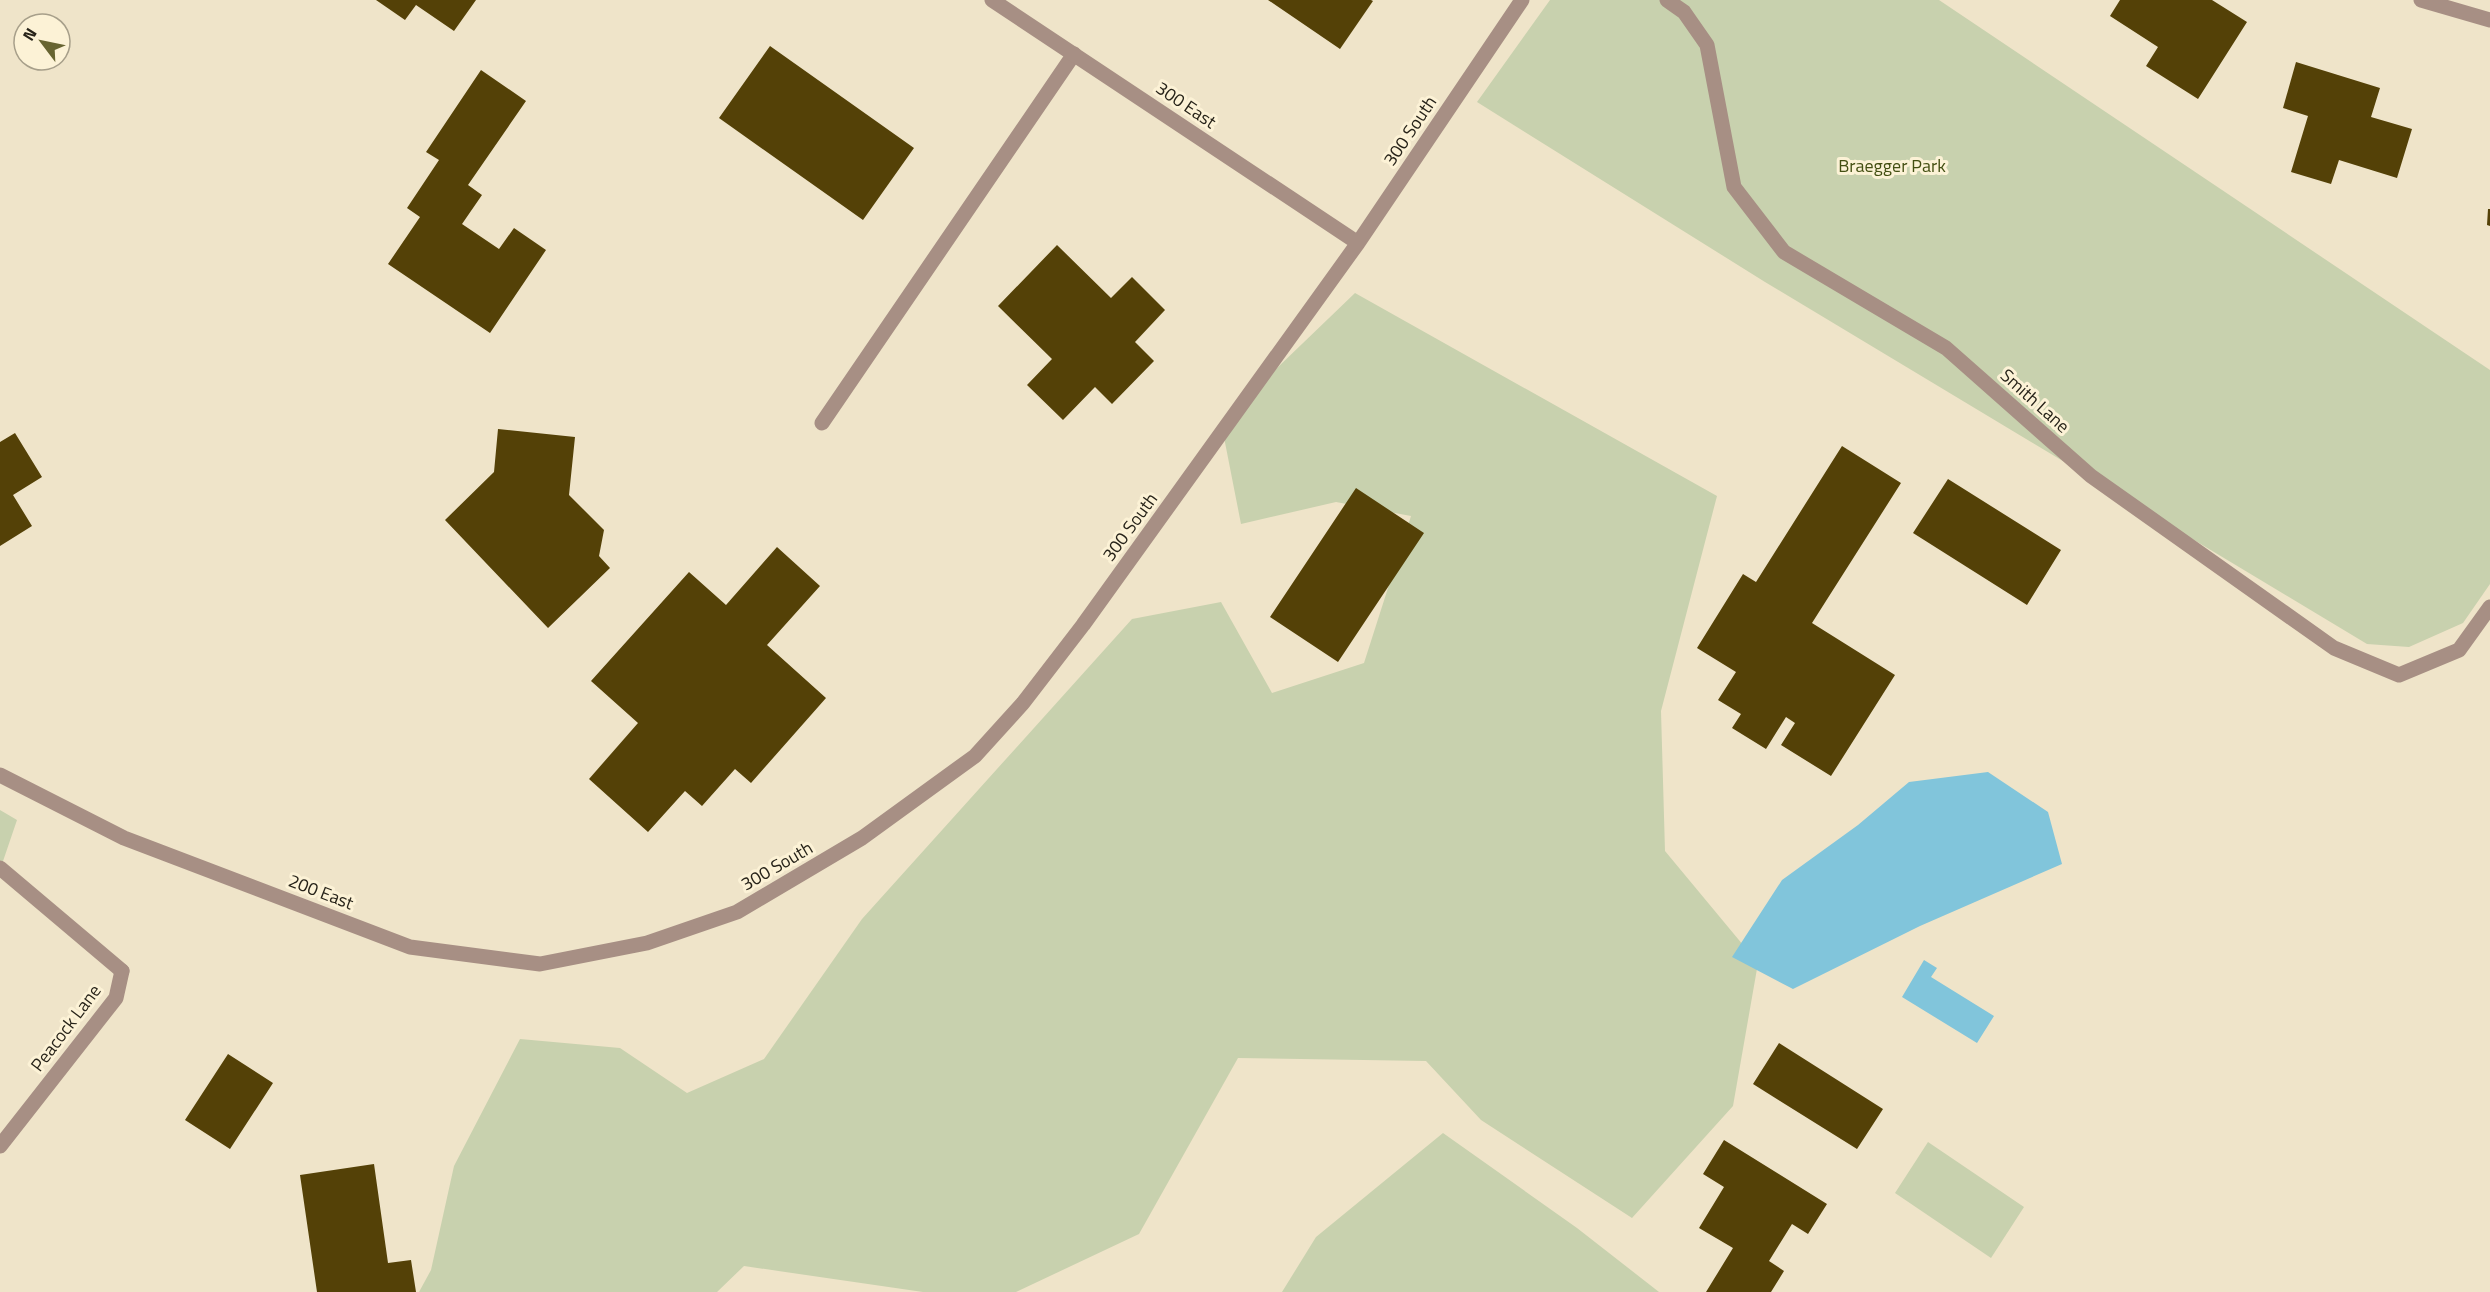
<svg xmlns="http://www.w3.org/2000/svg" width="2490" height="1292" viewBox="0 0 2490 1292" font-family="'Titillium Web',sans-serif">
<rect width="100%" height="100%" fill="#efe4c9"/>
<path fill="#c8d1ae" d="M1550,0H1939L2490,370V584L2463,623L2409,647L2367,644L1765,282L1477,102Z
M1355,293L1717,496L1661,711L1665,851L1758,963L1733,1106L1632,1218L1481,1120L1426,1061L1238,1058L1139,1234L1016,1292H923L744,1266L717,1292H419L431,1270L454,1166L520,1039L620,1048L687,1093L764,1059L862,919L1132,619L1221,602L1272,693L1364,663L1411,516L1336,502L1241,524L1221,422Z
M0,810L17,820L0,870Z
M1443,1133L1577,1228L1659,1292H1282L1316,1237Z
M1928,1142L2024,1207L1991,1258L1895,1193Z"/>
<path fill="#81c5db" d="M1988,772L2048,812L2062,864L1920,926L1793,989L1732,957L1782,880L1858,825L1909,782Z
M1924,960L1937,968L1931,977L1994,1016L1977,1043L1902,997Z"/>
<path fill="#544107" d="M376,0H476L454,31L416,5L405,20Z
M1268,0H1371L1373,1L1340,49Z
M2120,0H2212L2247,22L2198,99L2146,66L2158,47L2110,16Z
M770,46L914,148L863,220L719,118Z
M2296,62L2380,88L2371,117L2412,129L2397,178L2339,160L2331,184L2291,172L2308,116L2283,108Z
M481,70L526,101L468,185L482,195L462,224L499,249L514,228L546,250L490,333L388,264L420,217L407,208L439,160L426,152Z
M2488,209H2490V226L2487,225Z
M1057,245L1111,298L1132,277L1165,310L1135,342L1154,361L1112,404L1095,387L1063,420L1027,385L1052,359L998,306Z
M498,429L575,437L569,495L604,530L599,556L610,568L548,628L445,520L494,472Z
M15,433L42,477L13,495L32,526L0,546V442Z
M1842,446L1901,483L1812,623L1895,675L1831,776L1781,745L1795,723L1786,717L1766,749L1732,728L1741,714L1718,700L1736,672L1697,648L1743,574L1756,582Z
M1948,479L2061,550L2027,605L1913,533Z
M1356,488L1424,533L1338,662L1270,617Z
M777,547L820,586L767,645L826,698L751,783L735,769L702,806L685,791L648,832L589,779L638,723L591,681L689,572L726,605Z
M1779,1043L1883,1109L1857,1149L1753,1084Z
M228,1054L273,1083L230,1149L185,1120Z
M1724,1140L1827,1204L1808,1234L1792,1224L1769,1261L1784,1271L1771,1292H1706L1733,1248L1699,1228L1724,1187L1703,1174Z
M374,1164L388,1263L411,1260L416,1292H317L300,1175Z"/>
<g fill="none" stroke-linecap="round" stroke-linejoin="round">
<path stroke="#a78f84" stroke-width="15" d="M822,423L1074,54
M0,1146L116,998L122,971"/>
<path stroke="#a78f84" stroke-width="15" d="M992,0L1358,243
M1667,0L1684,12L1707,45L1734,187L1784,252L1946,348L2091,476L2334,648L2399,675L2459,650L2490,607
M2421,0L2490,20
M0,775L124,838L410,947L540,964L647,943L737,912L862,838L975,756L1023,703L1083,625L1358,243L1522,0
M0,868L122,971"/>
</g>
<g text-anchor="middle" stroke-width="6" stroke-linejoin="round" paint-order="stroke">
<g font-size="18" fill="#272319" stroke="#fcf2d6">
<text transform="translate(1186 105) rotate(34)" y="6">300 East</text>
<text transform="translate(1410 131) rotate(-56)" y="6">300 South</text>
<text transform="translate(2035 401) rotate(42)" y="6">Smith Lane</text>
<text transform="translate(1130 527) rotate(-54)" y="6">300 South</text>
<text transform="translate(777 866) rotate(-30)" y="6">300 South</text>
<text transform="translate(321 892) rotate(21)" y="6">200 East</text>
<text transform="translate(66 1028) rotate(-53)" y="6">Peacock Lane</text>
</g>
<g font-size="18" fill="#434f12" stroke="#fcf2d6">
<text x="1892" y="172">Braegger Park</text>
</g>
</g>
<g transform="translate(42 42) rotate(302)"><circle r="28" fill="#fcf2d6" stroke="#a79f8a" stroke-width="1.5"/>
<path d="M0-4.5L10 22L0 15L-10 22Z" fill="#676431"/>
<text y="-9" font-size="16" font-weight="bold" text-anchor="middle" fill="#272319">N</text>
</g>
</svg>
